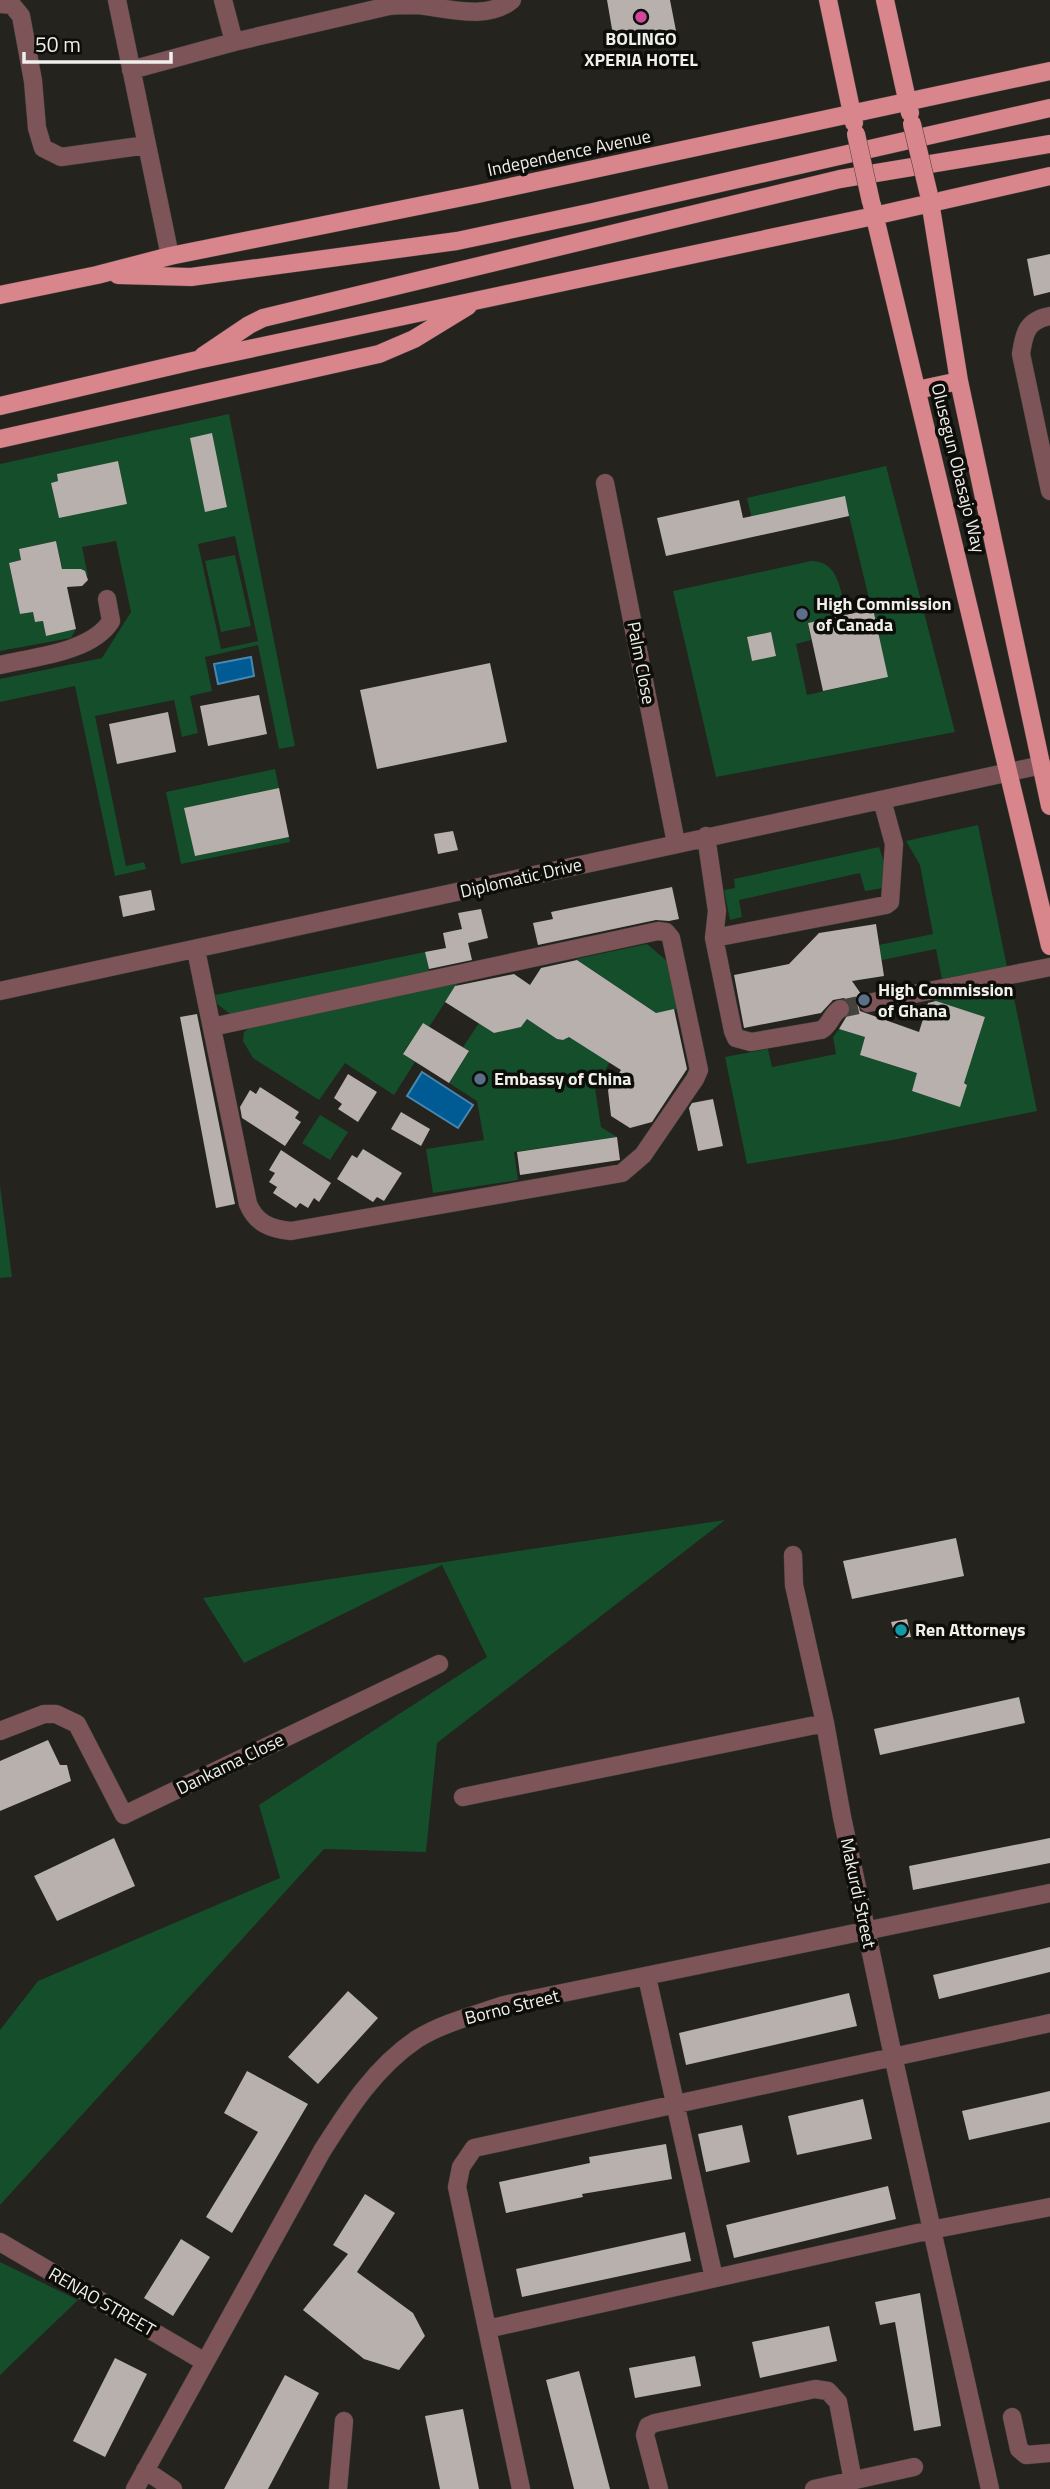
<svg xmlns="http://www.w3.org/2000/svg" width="1050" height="2489" viewBox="0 0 1050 2489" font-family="'Titillium Web',sans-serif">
<rect width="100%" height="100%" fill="#24231e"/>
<path fill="#144e2a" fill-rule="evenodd" d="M229,414L295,746L279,749L258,645L205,657L212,691L190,696L198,733L182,737L174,700L95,716L126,866L144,862L146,869L115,876L75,686L0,702V679L102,658L131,612L116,541L82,547L88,576L81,569L64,575L56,541L19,549L21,560L9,563L20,614L33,612L35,622L43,621L46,636L76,629L71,638L0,651V464ZM212,434L227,506V507L190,438ZM118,461L127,504L59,518L51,483L58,481L57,474ZM235,536L258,641L221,649L198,544Z
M886,466L955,732L716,777L673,591L811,561C840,561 840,592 847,615L808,623L811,640L796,644L807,695L888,677L849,516L756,536L747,498ZM771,632L776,656L752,661L747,638Z
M235,555L251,626L221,632L205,561Z
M275,769L279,788L185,808L195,856L289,837L290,842L181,864L166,792Z
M978,825L1007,967L942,979L936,949L882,960L879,945L933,934L920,865L906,841Z
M879,847L885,865L883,888L865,891L860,873L739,900L742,917L730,920L724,890L735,888L734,879Z
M647,944L667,961L677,1009L656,1013L576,959Z
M425,952L430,975L233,1016L217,1004L215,995Z
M457,981V984L429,1027L423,1023L403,1053L415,1062L394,1095L345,1063L319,1100L253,1058L243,1041L244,1032L253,1025Z
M1011,983L1037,1111L898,1139L747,1164L725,1057L768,1049L772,1067L836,1054L833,1037L839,1029L865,1037L860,1055L913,1072L924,1041L973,1056L985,1017L929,999ZM919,1069L967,1084L960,1106L912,1091Z
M527,1019L557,1039L563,1040L569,1037L610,1062L595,1088L601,1127L617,1137L514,1152L518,1180L433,1193L426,1149L484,1140L477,1101L449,1083L469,1052L463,1047L479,1023L494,1033L521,1027Z
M320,1115L348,1132L330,1160L302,1143Z
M0,1186L12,1277L0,1278Z
M725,1520L437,1743L426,1852L324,1849L0,2205V2030L38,1981L280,1878L259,1805L487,1657L442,1565L244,1663L203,1598Z
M0,2262L78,2300L0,2375Z"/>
<path fill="#005b95" stroke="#4887af" stroke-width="2" d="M251,657L254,676L218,684L214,664Z
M422,1072L473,1105L458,1128L407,1096Z"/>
<path fill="#b7b0ac" d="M607,0H670L677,36L613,35Z
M1050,254V292L1034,296L1027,259Z
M212,433L227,507L205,512L190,438Z
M118,461L127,504L59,518L51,483L58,481L57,474Z
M845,496L849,516L666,556L657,518L739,500L743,518Z
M56,541L62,569H81L85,571L88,580L82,586L67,587L76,629L46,636L43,621L35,622L33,612L20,614L9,563L21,560L19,549Z
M873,609L888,677L823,691L808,623Z
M771,632L776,656L752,661L747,637Z
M490,663L507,742L377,769L360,690Z
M259,695L267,734L208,746L200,706Z
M168,712L176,752L117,764L109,724Z
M279,788L289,837L195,856L184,808Z
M453,831L458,850L438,854L434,834Z
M672,887L679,919L669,921L656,920L538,945L533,923L553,919L551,912Z
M151,890L155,910L123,917L119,896Z
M481,909L488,938L468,943L472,960L429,969L425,952L446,948L443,933L462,929L458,913Z
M876,924L884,976L852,981L861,994L857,1000L860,1011L919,1032L928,1003L936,1001L985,1017L964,1083L967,1085L960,1107L912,1091L917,1073L860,1055L865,1037L839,1029L851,1009L850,1003L844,998L833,1000L821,1013L744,1028L734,975L789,964L819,933Z
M577,960L656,1013L674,1009L687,1069L652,1122L630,1128L611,1116L608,1090L621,1070L569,1037L563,1040L557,1039L527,1019L521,1027L494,1033L445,1002L455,986L514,974L530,985L541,968Z
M197,1014L235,1204L216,1208L180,1017Z
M423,1023L469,1051L449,1083L403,1054Z
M348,1074L377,1092L358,1122L338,1109L342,1104L334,1098Z
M260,1087L299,1112L295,1118L301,1122L285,1146L242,1118L240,1107L250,1090L256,1094Z
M713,1099L723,1146L698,1151L689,1108L692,1103Z
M401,1112L430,1129L421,1146L391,1129Z
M617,1137L620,1160L520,1175L517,1152Z
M363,1149L402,1173L384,1201L377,1197L373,1202L337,1179L352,1155L357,1158Z
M281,1150L331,1183L319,1202L314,1198L308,1208L300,1203L296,1208L273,1193L277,1187L269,1182L275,1173L269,1170Z
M956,1538L964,1576L852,1599L843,1561Z
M907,1619L911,1637L896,1638L891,1622Z
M1019,1697L1025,1723L880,1755L874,1729Z
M48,1740L60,1765H67L71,1781L0,1811V1761Z
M114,1838L135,1886L57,1921L34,1876Z
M1050,1838V1863L913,1890L909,1866Z
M1050,1947V1972L939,1999L933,1975Z
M348,1991L378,2018L318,2084L288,2057Z
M849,1993L857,2026L686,2065L679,2033Z
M247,2071L308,2104L232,2233L206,2217L258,2132L224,2113Z
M1050,2091V2122L969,2140L962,2111Z
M863,2099L872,2139L797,2155L788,2116Z
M742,2125L750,2162L706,2172L698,2134Z
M666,2144L672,2179L582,2194L583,2197L506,2213L499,2182L590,2163L589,2157Z
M888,2186L896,2219L734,2258L726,2225Z
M365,2194L395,2213L357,2272L413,2313L425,2336L399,2370L364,2359L303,2310L348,2254L333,2245Z
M685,2232L691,2261L522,2297L516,2269Z
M181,2239L210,2257L173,2316L144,2298Z
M920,2293L941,2426L914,2431L895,2322L880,2325L875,2302Z
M829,2326L837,2361L760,2378L752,2342Z
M695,2356L701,2386L635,2398L629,2368Z
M115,2358L147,2374L105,2457L73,2441Z
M579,2371L610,2489H574L546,2380Z
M285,2375L319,2393L268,2489H224Z
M463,2409L479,2489H440L425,2416Z"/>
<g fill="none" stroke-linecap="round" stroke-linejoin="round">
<path stroke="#43423d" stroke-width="18" stroke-dasharray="18 9" stroke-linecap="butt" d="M840,1009L868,1003"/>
<g stroke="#41403b" stroke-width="19">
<path id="minor" d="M117,0L170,256
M223,0L234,42
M0,4L12,5L21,16L33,81L37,128L43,148L61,157L147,145
M131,70L234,42L389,6C399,5 408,5 418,5C447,8 487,21 512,0
M1050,316C1027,320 1024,333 1021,354L1050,491
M605,483L676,843
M0,665C34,657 92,652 111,621L107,599
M706,836L717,911L714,938L733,1031L736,1038L751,1042L821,1030C830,1026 831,1014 840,1009
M714,938L886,905L890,902L894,844L882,800
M196,950L248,1204C256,1223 270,1229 291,1231L622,1173L643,1155L695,1079L699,1070L671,938L666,932L658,931L212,1027
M0,991L1042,765
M868,1003L1050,967
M793,1555L794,1585L825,1723L842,1817L893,2056L990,2489
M0,1731L44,1714H56L77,1724L124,1815L439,1664
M463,1797L825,1723
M647,1977L714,2278
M0,2242L205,2362
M487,2329L931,2230L1050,2207
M1012,2417L1019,2449L1026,2455L1050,2453
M145,2470L173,2489
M135,2489L322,2151C348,2110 375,2067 417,2039C443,2023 475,2015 504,2005L1050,1893
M338,2489L344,2421
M521,2489L457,2187L461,2167L474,2148L1050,2023
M659,2489L645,2435L648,2426L655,2423L815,2389L828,2391L838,2402L853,2481
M814,2489L914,2467"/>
</g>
<g stroke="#41403b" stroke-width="19">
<path id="major" d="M828,0L854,123
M885,0L910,113
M929,195L959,381L1050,806
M872,205L1050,946
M118,275L191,277L457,241L593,212L1050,108
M0,295L97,275L170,256L478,194L1050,71
M203,356L249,325L263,318L840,179L1050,144
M917,390L959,381
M0,406L197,360L874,216L1050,176
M0,439L379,354L414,339L468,306"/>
</g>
<use href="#minor" stroke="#7d5558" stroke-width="18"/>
<use href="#major" stroke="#d8858c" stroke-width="18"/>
<g stroke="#41403b" stroke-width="19" stroke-linecap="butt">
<path id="major-bridge" d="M912,124L929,195
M856,134L871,202"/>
</g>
<use href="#major-bridge" stroke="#d8858c" stroke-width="18"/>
</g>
<circle fill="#d1479c" stroke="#0d0d0a" stroke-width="2.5" cx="641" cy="17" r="7"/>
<g fill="#5c6f8a" stroke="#0d0d0a" stroke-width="2.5">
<circle cx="802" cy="614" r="7"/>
<circle cx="864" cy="1000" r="7"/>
<circle cx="480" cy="1079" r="7"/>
</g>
<circle fill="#0f9aa8" stroke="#0d0d0a" stroke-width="2.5" cx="901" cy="1630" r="7"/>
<g text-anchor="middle" stroke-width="7" stroke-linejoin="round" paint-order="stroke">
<g font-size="18" font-weight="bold" fill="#f0efeb" stroke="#0d0d0a" text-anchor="start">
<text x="641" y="45" text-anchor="middle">BOLINGO<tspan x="641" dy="21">XPERIA HOTEL</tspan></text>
<text x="816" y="610">High Commission<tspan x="816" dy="21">of Canada</tspan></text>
<text x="878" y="996">High Commission<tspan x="878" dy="21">of Ghana</tspan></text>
<text x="494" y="1085">Embassy of China</text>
<text x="915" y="1636">Ren Attorneys</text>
</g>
<g font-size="18" fill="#f0efeb" stroke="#0d0d0a">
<text transform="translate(569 153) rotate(-12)" y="6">Independence Avenue</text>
<text transform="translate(958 468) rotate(76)" y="6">Olusegun Obasajo Way</text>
<text transform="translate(641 663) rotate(79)" y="6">Palm Close</text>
<text transform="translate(521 878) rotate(-13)" y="6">Diplomatic Drive</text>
<text transform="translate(230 1764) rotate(-26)" y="6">Dankama Close</text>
<text transform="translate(858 1893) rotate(78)" y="6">Makurdi Street</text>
<text transform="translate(512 2007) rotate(-14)" y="6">Borno Street</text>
<text transform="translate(102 2302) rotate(30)" y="6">RENAO STREET</text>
</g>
</g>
<path d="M24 52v10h147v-10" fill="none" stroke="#f0efeb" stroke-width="3.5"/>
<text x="35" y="52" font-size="21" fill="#f0efeb" stroke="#0d0d0a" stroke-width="5" paint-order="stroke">50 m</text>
</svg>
